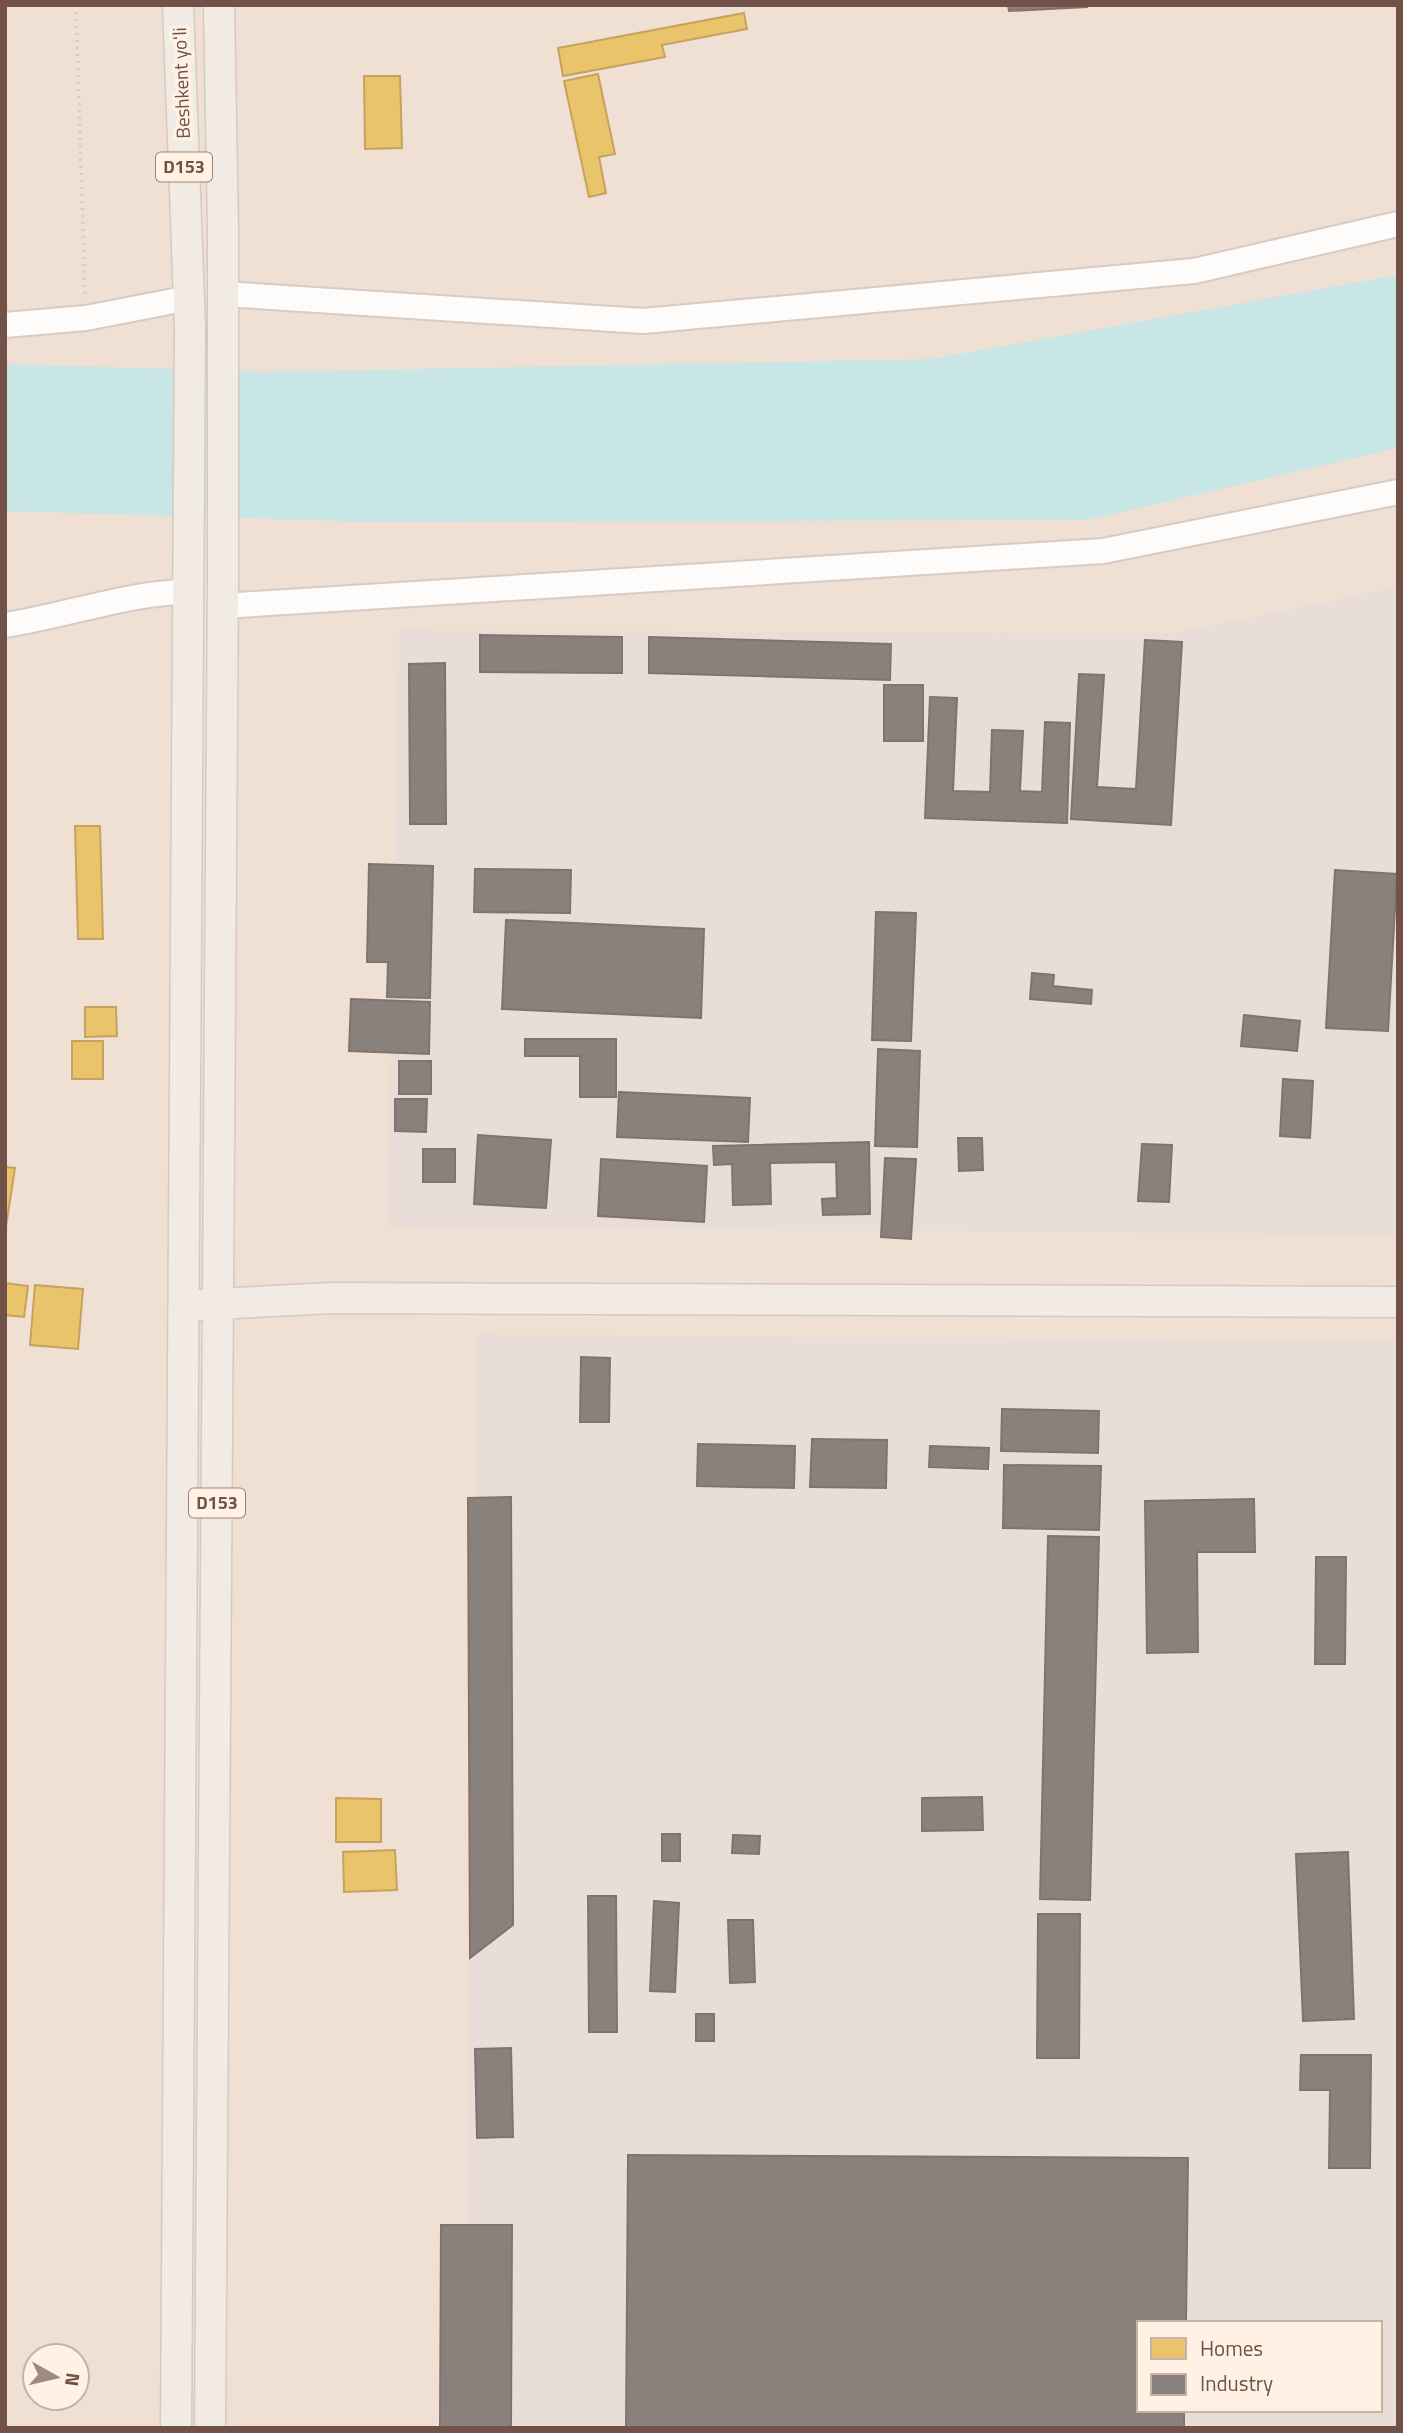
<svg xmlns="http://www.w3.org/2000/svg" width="1403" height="2433" viewBox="0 0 1403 2433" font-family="'Titillium Web',sans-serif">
<rect width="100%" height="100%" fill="#f6eee6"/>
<path fill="#efe0d3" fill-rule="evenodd" d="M5,5H1398V2428H5ZM1139,2323H1380V2410H1139ZM35,2356H77V2398H35Z"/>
<path fill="#e8ded7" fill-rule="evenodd" d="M1398,587V1235L387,1227L399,630L1172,633Z
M477,1334L1398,1341V2428H465ZM1139,2323H1380V2410H1139Z"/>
<path fill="#c8e6e5" d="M1398,275V448L1088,520L371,522L5,511V364L266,372L931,359Z"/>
<path fill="#e9c46a" stroke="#c5a260" stroke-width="2" d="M744,13L747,29L662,45L665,57L563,76L558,48Z
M598,74L615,154L599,157L606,193L589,197L564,81Z
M364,76H400L402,148L365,149Z
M75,826H100L103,939H78Z
M85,1007H116L117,1036L85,1037Z
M72,1041H103V1079H72Z
M5,1167L15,1168L5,1233Z
M5,1283L28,1286L24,1317L5,1315Z
M35,1285L83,1289L78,1349L30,1345Z
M336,1798L381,1799V1842H336Z
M395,1850L397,1890L344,1892L343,1852Z"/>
<path fill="#8a817c" stroke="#83736c" stroke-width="2" d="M1008,5H1087V7L1009,11Z
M480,635L622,637V673L480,672Z
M649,637L891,644L890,680L649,673Z
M1145,640L1182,642L1171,825L1071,819L1079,674L1104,675L1097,787L1136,789Z
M445,663L446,824H410L409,664Z
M884,685H923V741H884Z
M930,697L957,698L953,791L990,792L992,730L1023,731L1020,791L1042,792L1045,722L1070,723L1067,823L925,818Z
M369,864L433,866L430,998L387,997L388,962H367Z
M475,869L571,870L570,913L474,912Z
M1335,870L1397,874L1388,1031L1326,1028Z
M876,912L916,913L911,1041L872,1040Z
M506,920L704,929L701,1018L502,1009Z
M1032,973L1054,975L1053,986L1092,990L1091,1004L1030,999Z
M351,999L430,1002L429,1054L349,1051Z
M1244,1015L1300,1021L1297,1051L1241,1046Z
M525,1039H616V1097H580V1056H525Z
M878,1049L920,1051L917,1147L875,1146Z
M399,1061H431V1094H399Z
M1283,1079L1313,1081L1310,1138L1280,1136Z
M619,1092L750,1098L748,1142L617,1137Z
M395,1099H427L426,1132L395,1131Z
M478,1135L551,1140L546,1208L474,1204Z
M958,1138H982L983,1170L959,1171Z
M869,1142L870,1214L823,1215L822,1199L837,1198L836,1162L770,1163L771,1204L733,1205L732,1164L714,1165L713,1146Z
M1142,1144L1172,1145L1169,1202L1138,1201Z
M423,1149H455V1182H423Z
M885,1158L916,1159L911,1239L881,1237Z
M601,1159L707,1166L704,1222L598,1216Z
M581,1357L610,1358L609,1422H580Z
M1002,1409L1099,1411L1098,1453L1001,1451Z
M812,1439L887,1440L886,1488L810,1487Z
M698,1444L795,1446L794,1488L697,1486Z
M930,1446L989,1448L988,1469L929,1467Z
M1004,1465L1101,1466L1099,1530L1003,1528Z
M511,1497L513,1925L470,1958L468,1498Z
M1254,1499L1255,1552H1197L1198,1652L1147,1653L1145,1501Z
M1048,1536L1099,1537L1090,1900L1040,1899Z
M1316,1557H1346L1345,1664H1315Z
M982,1797L983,1830L922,1831V1798Z
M662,1834H680V1861H662Z
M733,1835L760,1836L759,1854L732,1853Z
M1348,1852L1354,2019L1303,2021L1296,1854Z
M588,1896H616L617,2032H589Z
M654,1901L679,1903L675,1992L650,1991Z
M1038,1914H1080L1079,2058H1037Z
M728,1920H753L755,1982L730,1983Z
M696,2014H714V2041H696Z
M511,2048L513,2137L477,2138L475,2049Z
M1301,2055H1371L1370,2168H1329L1330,2090H1300Z
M628,2155L1188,2158L1186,2323H1139V2410H1184V2428H626Z
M441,2225H512L511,2428H440Z"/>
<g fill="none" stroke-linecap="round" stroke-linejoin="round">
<g stroke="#d7cbc4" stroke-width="28">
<path id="minor" d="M224,294L643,321L1194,271L1398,224
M5,325L86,318L189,298
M222,606L1103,551L1398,492
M5,625C66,616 129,592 189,592"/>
</g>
<g stroke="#d5c9c4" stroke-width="33">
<path id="major" d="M198,1305L332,1298L1398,1302
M176,2428L190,328L178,5
M210,2428L223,579V230L219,5"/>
</g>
<path stroke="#d7ccc8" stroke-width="3.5" stroke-dasharray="2 5" stroke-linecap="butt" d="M76,5L85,297"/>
<use href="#minor" stroke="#fefcfb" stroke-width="24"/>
<use href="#major" stroke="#f1ebe3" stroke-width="30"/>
</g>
<g text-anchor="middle" stroke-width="7" stroke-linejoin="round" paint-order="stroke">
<g fill="#fff2e5" stroke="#9c8277" stroke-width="2">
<rect x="156" y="152.5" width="56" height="29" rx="5"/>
<rect x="189" y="1488.5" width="56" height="29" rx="5"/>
</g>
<g font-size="18" font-weight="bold" fill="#725248">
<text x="184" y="173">D153</text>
<text x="217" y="1509">D153</text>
</g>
<g font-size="19" fill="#725248" stroke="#fff2e5">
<text transform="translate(181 83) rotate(-92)" y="7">Beshkent yoʻli</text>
</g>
</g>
<rect width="1403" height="2433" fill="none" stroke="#725248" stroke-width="14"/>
<rect x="1137" y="2321" width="245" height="91" fill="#fff2e5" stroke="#c7b2a6" stroke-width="2"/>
<rect x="1151" y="2338" width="35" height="21" fill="#e9c46a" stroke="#c7b2a6" stroke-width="2"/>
<text x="1200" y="2356" font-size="21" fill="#725248">Homes</text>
<rect x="1151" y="2374" width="35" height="21" fill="#8a817c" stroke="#c7b2a6" stroke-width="2"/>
<text x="1200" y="2391" font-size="21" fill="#725248">Industry</text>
<g transform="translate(56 2377) rotate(98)"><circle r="33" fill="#fff2e5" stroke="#c7b2a6" stroke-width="2"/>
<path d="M0-5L12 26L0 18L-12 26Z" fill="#a0897f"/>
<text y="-10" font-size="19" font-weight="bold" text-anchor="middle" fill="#725248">N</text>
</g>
</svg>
